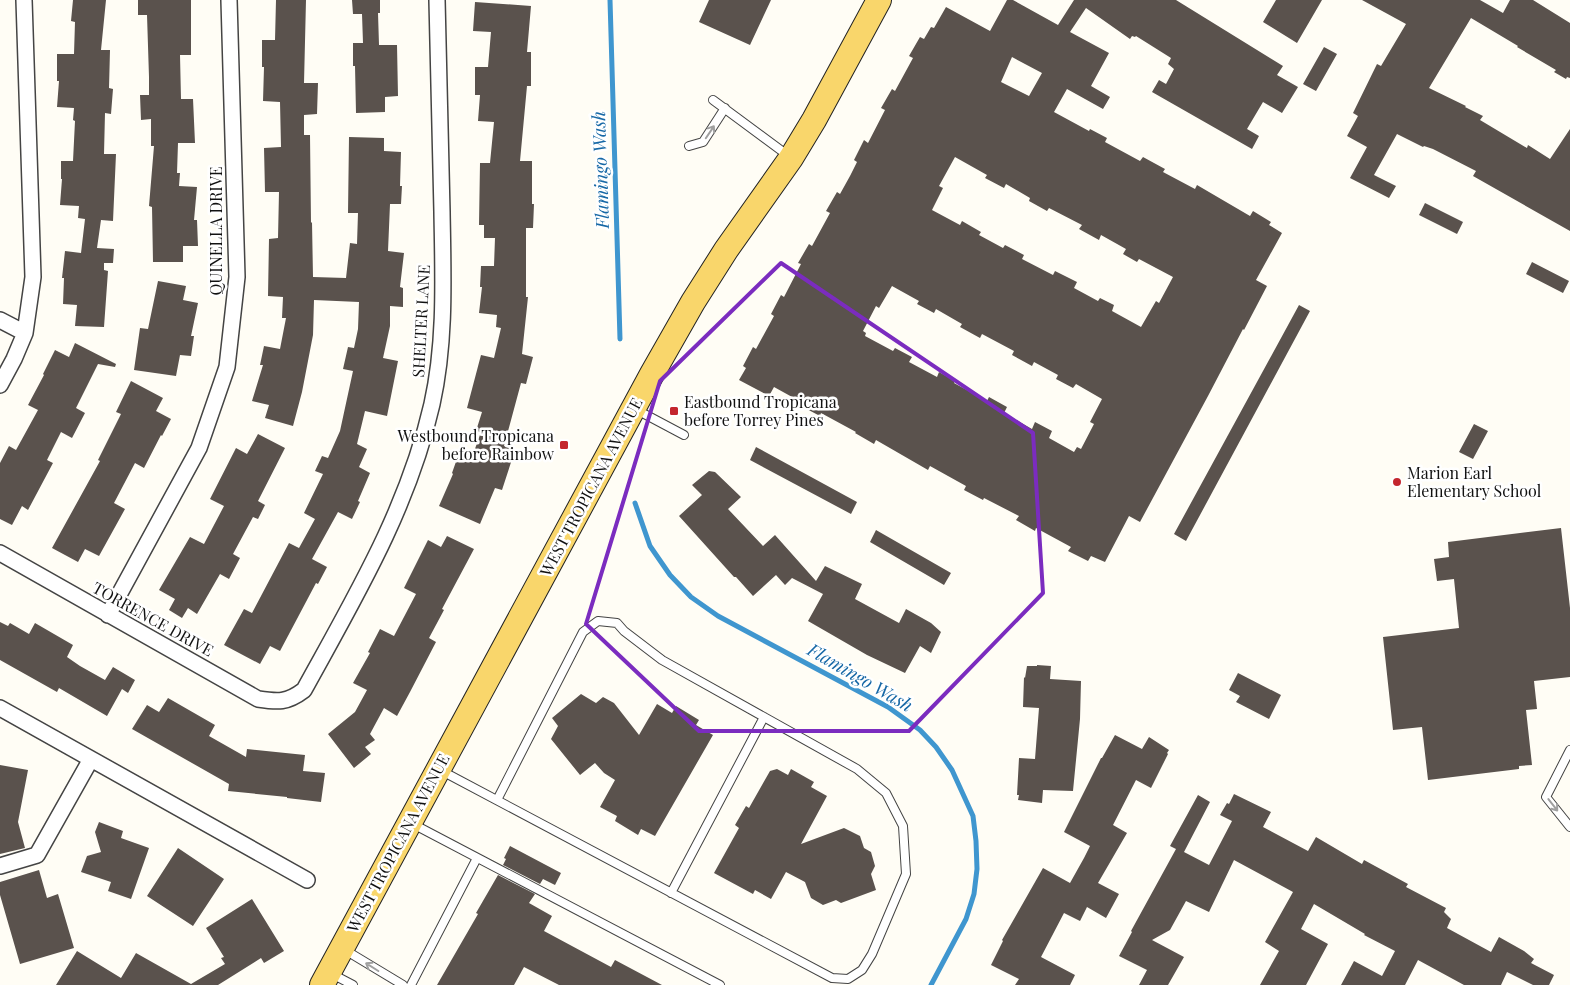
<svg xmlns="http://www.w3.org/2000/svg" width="1570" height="985" viewBox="0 0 1570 985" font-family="'Playfair Display',serif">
<rect width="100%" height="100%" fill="#fffdf5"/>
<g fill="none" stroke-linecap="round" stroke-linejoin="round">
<path stroke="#3f96cf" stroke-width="5" d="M610,0L620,339
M635,503L650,546L670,575L691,597L718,616L888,707L920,730L936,747L952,770L973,816L976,841L977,869L974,894L966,919L931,985"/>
</g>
<path fill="#5a524d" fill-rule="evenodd" d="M73,0H106L101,50H110L109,88L113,89L111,114L105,113L104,154H116L113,221L101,220L97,248L114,249L113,263H104V270L108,271L104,327L75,326L77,305L63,304L64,278H62L65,251L81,253L85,219L78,218L79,206L60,205L62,179H61V161H73L75,121L73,120L74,108L57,107L59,81H57V54H74L75,22L71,21Z
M138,0H191V55H180L181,99H193L195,143H178L177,173H180L179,186L197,187L194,220H197L198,246H183V262H153L152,207L149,206L154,146H151V119L141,120L140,95H149V77L147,15H138Z
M276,0H306L304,83H318L317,114L304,115V135H310L311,223L312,222L313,277L346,278L350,243L357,244L358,213H348L349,137L384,138V151L401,152L400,186H402L401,204H390L388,251L404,253L400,287L403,288V307L390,306V326L383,358L398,361L387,416L365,411L357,444L367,449L359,467L370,473L358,501L360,502L352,519L338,512L312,559L327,567L318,584L316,583L280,651L270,646L260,664L224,645L244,609L252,613L289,543L299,548L315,519L304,513L323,474L315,471L322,456L328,458L340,431L353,371L343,369L348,347L354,348L358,329L359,302L314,300L313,335L302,392L293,426L265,418L269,405L252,401L263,365H260L264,346L280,349L286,318H282L283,297L268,296L269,239L278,238L279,192H265L264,148L281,147L280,102L263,101L264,67H262V40H275Z
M352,0H380V13H378L379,45H397L398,96L385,97V112L356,113L355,66H353V43H363L362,14H353Z
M709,0H771L750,45L699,22Z
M1007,0H1013L1058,25L1074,0H1176L1283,66L1277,75L1298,87L1282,113L1263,102L1247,129L1259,136L1252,149L1152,92L1159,80L1166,84L1174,69L1168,64L1171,58L1136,36L1135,37L1132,36L1130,39L1086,8L1070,32L1109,53L1091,86L1110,97L1103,109L1067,89L1054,112L1089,131L1090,129L1107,138L1105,142L1140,161L1143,157L1165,169L1163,172L1195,189L1197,185L1250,216L1253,211L1271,222L1269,225L1282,233L1256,280L1267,286L1244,330L1243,329L1208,396L1140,522L1129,516L1105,562L1091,556L1088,561L1068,551L1071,547L1036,528L1035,531L1016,520L1019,516L984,498L983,500L964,490L966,486L930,466L928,470L876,440L874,444L855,433L856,432L821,413L820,416L801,406L803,403L774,387L769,396L739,380L746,368L743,366L753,347L756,349L774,316L771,314L781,295L784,297L801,264L798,263L809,244L812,246L830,213L826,211L837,192L840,194L850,176L857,162L854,160L864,140L868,143L885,110L881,108L892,89L895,91L913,58L909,56L920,37L924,39L931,27L934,28L946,7L990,31ZM1012,57L1042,73L1029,96L1001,82ZM955,157L987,175L985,178L1004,188L1006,184L1030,198L1029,201L1047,211L1049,208L1082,225L1079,229L1099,240L1101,235L1126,249L1123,254L1137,262L1139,259L1173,277L1159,303L1156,301L1141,327L1112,311L1114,305L1100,298L1098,301L1074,288L1077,282L1055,271L1053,275L1022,259L1024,255L1005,245L1003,248L979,235L981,232L962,221L960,225L932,210L943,188L939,186ZM892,286L919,301L917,304L934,313L936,309L962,324L960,327L980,338L982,334L1014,351L1012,355L1032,366L1034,362L1058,375L1056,379L1073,388L1076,384L1102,399L1090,422L1094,424L1081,449L1077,447L1074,452L1049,438L1052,431L1035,422L1032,429L1004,413L1007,407L989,397L987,401L954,383L955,381L939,372L937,377L909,362L912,357L895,348L893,351L865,336L866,333L863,331L876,306L879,308Z
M1276,0H1322L1297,43L1263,22Z
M1362,0H1480L1503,13L1510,0H1533L1570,23V78L1567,77L1566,79L1554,72L1556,70L1517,47L1518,46L1471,18L1429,88L1466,106L1465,107L1483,116L1480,120L1527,148L1528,145L1550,159L1570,129V231L1473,176L1476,171L1433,149L1424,146L1423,147L1397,134L1374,175L1396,186L1389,198L1350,178L1367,147L1347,136L1358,116L1353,113L1377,64L1381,66L1406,24Z
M475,2L531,6L527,52H531V86H527L520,161H532V204H534L533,228H526V297H528L522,354L533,357L526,384L521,383L504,446L515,450L502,490L495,488L480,524L439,506L453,474L452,473L458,456L471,460L481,432L476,431L482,412L467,408L481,355L494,358L501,328L496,327L497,315L479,313L482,287H480L481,266H494L495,238H484V225H479L480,163H490L494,122L478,121L480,95H475V67H488L491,32L473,31Z
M1324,47L1337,54L1316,91L1303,84Z
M1425,203L1463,222L1457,234L1419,215Z
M1532,262L1569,281L1563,293L1526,274Z
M158,281L186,286L183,300L198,303L191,336H194L191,356L180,355L176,376L134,370L140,328L148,329Z
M1299,305L1310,311L1186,541L1174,534Z
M75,343L116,364L115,367L98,364L76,408L85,413L72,438L61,432L47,460L53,463L28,510L22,506L12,525L0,519V463L9,446L16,450L38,410L28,405L44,375L43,374L55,350L69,357Z
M131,381L163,398L156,411L171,419L162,436L161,435L144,468L135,463L114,503L125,509L99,556L85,549L78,562L52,548L100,461L98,460L121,414L116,412Z
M1474,424L1488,431L1473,459L1459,452Z
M258,434L285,448L258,501L265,505L258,519L253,517L233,554L240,558L229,579L220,574L197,614L188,608L182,618L169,610L175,599L159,590L190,537L204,544L224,506L210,499L236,448L247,454Z
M756,447L857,502L851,514L750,460Z
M709,471L715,472L741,497L728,509L763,546L775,535L816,581L825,566L862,584L855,599L899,623L906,609L931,623L941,632L931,653L920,646L905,673L867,655L808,621L823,594L792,578L785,585L776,575L753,596L736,577H734L679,516L702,495L692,485Z
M1561,528L1570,608V677L1534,681L1537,709L1526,710L1532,765L1519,766V769L1428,780L1422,727L1393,730L1383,637L1459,628L1454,579L1437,581L1434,559L1449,557L1448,542Z
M876,530L951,573L944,585L870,542Z
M447,536L474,549L442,609L444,610L429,638L436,642L410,692L397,716L384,708L370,734L375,740L365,747L371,754L354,768L328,734L355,712L367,690L353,683L370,653L368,652L380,629L394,636L416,594L404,588L428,540L441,547Z
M0,622L8,626L10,623L29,634L35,623L73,645L67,657L80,666L105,680L113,667L135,680L128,693L122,689L107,716L59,688L57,692L0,660Z
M1037,665L1051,666L1050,679L1081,681L1080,719L1073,791L1043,790L1042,803L1018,800L1019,795H1017L1019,758L1035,759L1039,708L1023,707L1024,677L1025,678L1027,666H1037Z
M1238,673L1281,695L1269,719L1236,702L1240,696L1229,690Z
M581,694L596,703L603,697L614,703L639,735L657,704L672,713L676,706L699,720L696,725L713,735L655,836L641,829L638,835L615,821L617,816L600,807L615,780L604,773L595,763L580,775L551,739L558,726L552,718Z
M168,698L215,725L209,736L246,757L247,749L305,755L303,771L325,773L321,802L287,798V797L228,791L229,784L132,729L147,705L159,712Z
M1115,735L1142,749L1149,737L1169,750L1167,753L1168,754L1151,788L1136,780L1113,825L1127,833L1098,883L1119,894L1106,918L1087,907L1080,921L1064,913L1041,957L1075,975L1070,985H1015L1019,979L991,965L1003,941L1002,940L1043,868L1070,883L1084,858L1090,846L1064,832L1101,758H1102Z
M0,765L28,770L18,822L25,848L0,854Z
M777,769L788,775L791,769L814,782L811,787L827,796L801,844L844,828L860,836L864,848L871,852L875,866L871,874L876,890L841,903L836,900L823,905L811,898L805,882L786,872L771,899L755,890L753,894L714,873L739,828L735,825L746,806L749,808L770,771Z
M1234,794L1271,812L1263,827L1308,851L1316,837L1362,864L1364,860L1408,884L1406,887L1446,908L1444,912L1451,919L1447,928L1491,952L1499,937L1524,951L1534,959L1531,963L1554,975L1549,985H1533L1507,972L1501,985H1464L1418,960L1405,985H1341L1354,961L1382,976L1395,951L1364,935L1365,934L1314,904L1301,929L1328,944L1306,985H1260L1279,951L1265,942L1293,892L1234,860L1209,912L1186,901L1170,930L1152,940L1184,957L1168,985H1139L1147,970L1119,956L1132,932L1131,931L1176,849L1170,846L1198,795L1210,802L1184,852L1209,865L1232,821L1220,815L1227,803L1229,804Z
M99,822L123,831L121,838L149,848L131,899L108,891L111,882L81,872L87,856L101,852L95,832Z
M510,846L561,873L555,885L543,879L540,884L503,865L506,859L504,858Z
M178,848L224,879L193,926L147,896Z
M39,870L47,898L58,894L74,948L20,964L0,895V882Z
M498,875L535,894L529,903L552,916L544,931L611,967L615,960L662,985H559L524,967L514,985H437L478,914L476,913Z
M252,899L284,951L264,963L261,958L218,985H56L77,951L121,978L136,953L191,984L225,964L221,958L224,957L206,928Z"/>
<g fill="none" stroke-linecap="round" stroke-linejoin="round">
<g stroke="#444" stroke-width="10">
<path id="lane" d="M713,100L790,157
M689,146L703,142L725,108
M635,409L684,435
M1570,750L1546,797L1570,827
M440,770L832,978L848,979L862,970L872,954L906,874L903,826L886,793L857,769L662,660L624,631L617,623L598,621L583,632L497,800
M411,823L720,985
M671,893L764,717
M345,950L403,985
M330,973L353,985
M411,985L477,858"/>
</g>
<g stroke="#444" stroke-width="18">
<path id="street" d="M0,320L25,333
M0,385L14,359L25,333L33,277L24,0
M0,553L258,699C278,702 287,703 304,690C355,597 408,509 432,404C446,341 443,276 442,212C440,141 439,71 437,0
M108,615L199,448L227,367L237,277L229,0
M0,708L307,880
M0,866L37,855L91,759"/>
</g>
<g stroke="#222" stroke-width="26">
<path id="primary" d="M322,985L652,374L693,302L726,250L791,158L814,120L879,0"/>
</g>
<use href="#lane" stroke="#fff" stroke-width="8"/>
<use href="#street" stroke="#fff" stroke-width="15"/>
<use href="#primary" stroke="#f9d66b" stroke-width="24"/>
</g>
<defs><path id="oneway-shaft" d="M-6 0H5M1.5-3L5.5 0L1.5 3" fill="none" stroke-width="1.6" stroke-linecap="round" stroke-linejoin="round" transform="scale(1.25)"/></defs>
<g stroke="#a0a0a0">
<use href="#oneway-shaft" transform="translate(710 132) rotate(-56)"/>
<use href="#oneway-shaft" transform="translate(1553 805) rotate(52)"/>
<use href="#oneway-shaft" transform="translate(372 967) rotate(-148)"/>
</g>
<path fill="none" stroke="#7b2cbf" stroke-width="4" stroke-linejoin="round" d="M781,263L1033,433L1043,593L909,731H699L586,624L660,381Z"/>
<g fill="#c4262e" stroke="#fff" stroke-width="2">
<rect x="669" y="406" width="10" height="10" rx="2.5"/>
<rect x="559" y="440" width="10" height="10" rx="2.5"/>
<circle cx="1397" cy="482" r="5"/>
</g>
<g text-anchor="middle" stroke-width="5" stroke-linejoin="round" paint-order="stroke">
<g font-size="16" fill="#111" stroke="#fff">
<text transform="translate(216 231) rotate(-90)" y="6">QUINELLA DRIVE</text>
<text transform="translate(421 321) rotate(-87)" y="6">SHELTER LANE</text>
<text transform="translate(591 487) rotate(-62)" y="6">WEST TROPICANA AVENUE</text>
<text transform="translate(153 619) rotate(29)" y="6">TORRENCE DRIVE</text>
<text transform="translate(398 843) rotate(-62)" y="6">WEST TROPICANA AVENUE</text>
</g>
<g font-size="16" fill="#111" stroke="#fff" text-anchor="start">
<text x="684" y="408">Eastbound Tropicana<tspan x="684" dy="18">before Torrey Pines</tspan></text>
<text x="554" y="442" text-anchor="end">Westbound Tropicana<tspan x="554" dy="18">before Rainbow</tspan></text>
<text x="1407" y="479">Marion Earl<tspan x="1407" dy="18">Elementary School</tspan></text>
</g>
<g font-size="18" font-style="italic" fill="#1768a6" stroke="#fff">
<text transform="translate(601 170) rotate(-92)" y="6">Flamingo Wash</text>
<text transform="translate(860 678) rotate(30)" y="6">Flamingo Wash</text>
</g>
</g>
</svg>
